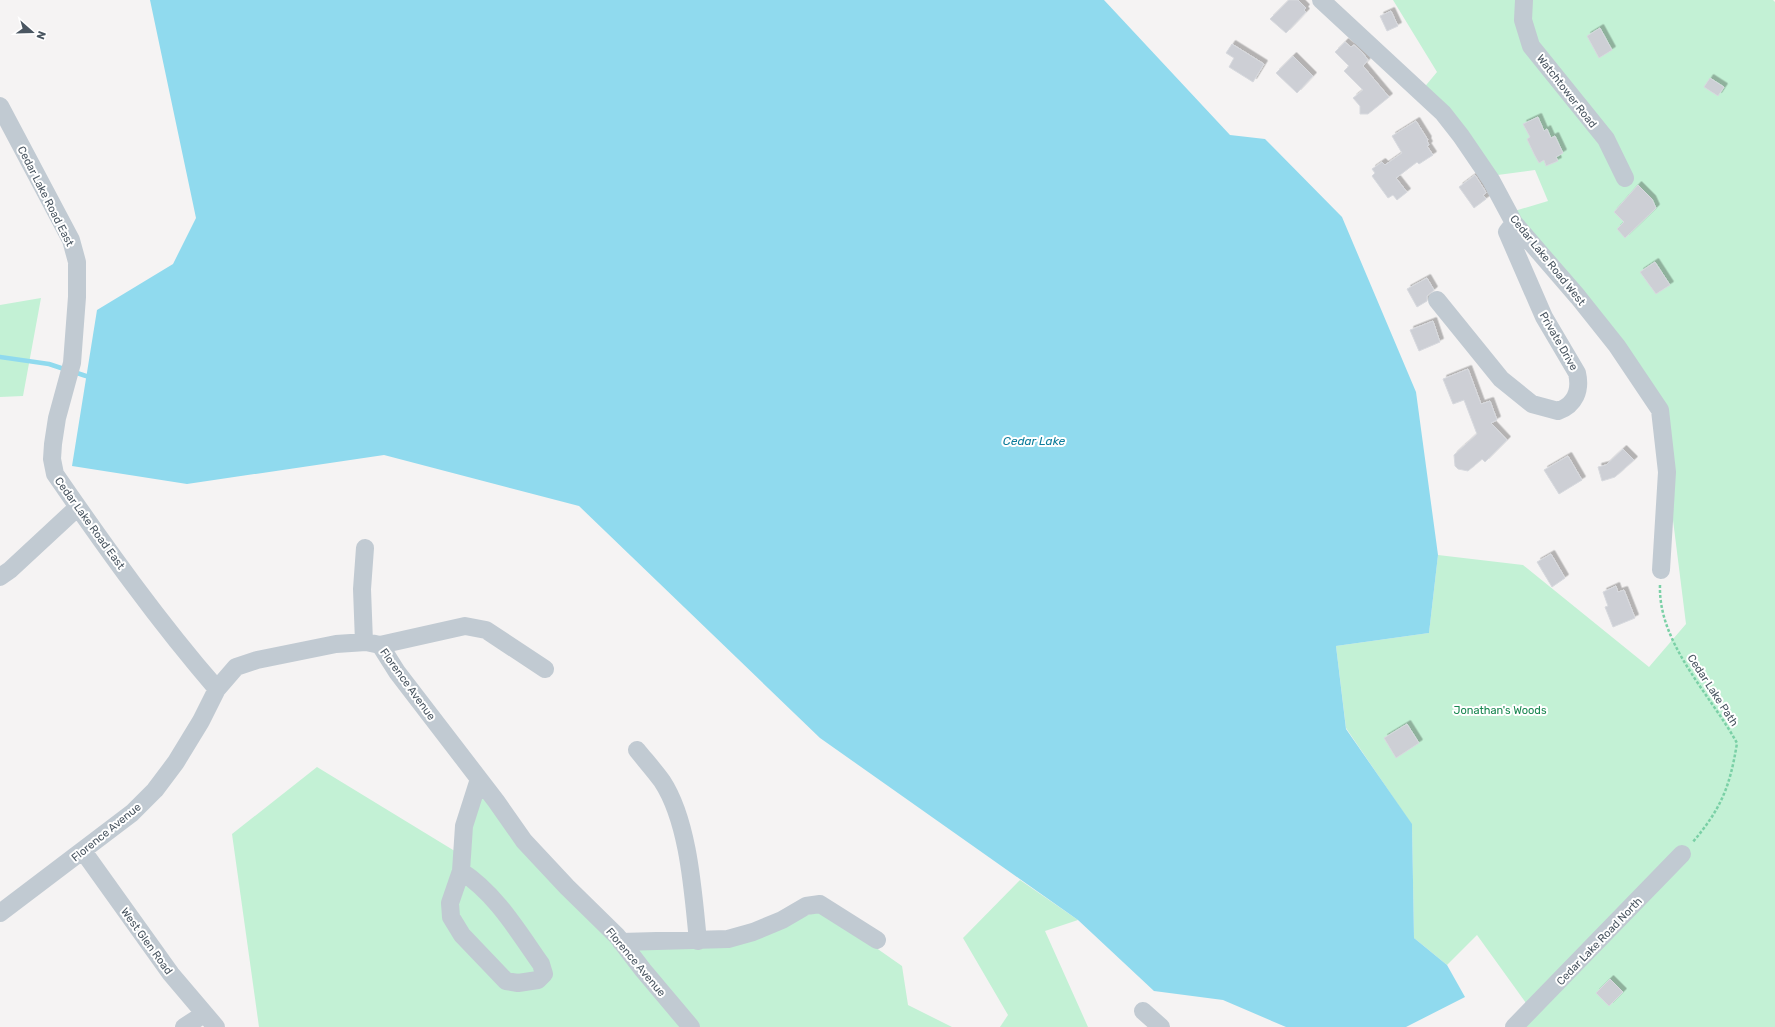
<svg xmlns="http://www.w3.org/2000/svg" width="1775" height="1027" viewBox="0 0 1775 1027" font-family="Rubik,sans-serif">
<defs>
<filter id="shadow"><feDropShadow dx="3.5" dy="-3.5" stdDeviation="0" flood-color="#0004"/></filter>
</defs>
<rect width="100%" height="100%" fill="#f5f3f3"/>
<path fill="#c3f1d5" d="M1393,0H1773L1775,2V1027H1516L1531,1010L1477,935L1447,965L1414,938L1412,825L1346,728L1336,646L1429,633L1438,555L1523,565L1649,667L1686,624L1664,448L1652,403L1511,212L1548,201L1535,170L1490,176L1422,90L1437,72Z
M41,298L23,396L0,397V305Z
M317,767L458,853L477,780L621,941H734L822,910L902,966L908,1005L952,1027H259L232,834Z
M1020,880L1078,920L1045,931L1088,1027H1000L1008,1015L963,938Z"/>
<path fill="#90daee" d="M150,0H1104L1230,135L1265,139L1342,217L1416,392L1438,555L1429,633L1336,646L1346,729L1412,824L1414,938L1447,965L1465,997L1406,1027H1286L1223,1000L1154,991L1078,920L820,738L579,506L384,455L187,484L72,466L97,310L173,264L196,218Z"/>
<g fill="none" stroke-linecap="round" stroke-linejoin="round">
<path stroke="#90daee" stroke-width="4.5" d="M0,357L49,364L67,370
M74,372L86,376"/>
</g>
<path fill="#cdcfd5" stroke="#d7d9de" filter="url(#shadow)" d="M1289,0H1298L1306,8L1304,10L1306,12L1286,33L1270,19Z
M1391,11L1398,26L1387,31L1380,16Z
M1600,28L1612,50L1599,58L1587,36Z
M1345,42L1351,47L1354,45L1362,52L1368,60L1363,66L1389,97L1368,114H1360V106L1353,98L1363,90L1344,71L1349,66L1335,52Z
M1232,44L1264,64L1253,82L1229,67L1234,58L1226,53Z
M1293,56L1313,76L1297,93L1276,73Z
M1710,78L1724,87L1718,96L1704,87Z
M1538,117L1544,131L1547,129L1551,138L1555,136L1563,153L1556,157L1558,161L1546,166L1544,160L1539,163L1534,154L1527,139L1530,137L1523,124Z
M1416,121L1428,140L1427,141L1429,145L1427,146L1433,155L1419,164L1417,162L1396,178L1407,192L1397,200L1393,195L1388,198L1372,176L1375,173L1372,169L1382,162L1385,165L1402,153L1392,136Z
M1475,175L1484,189L1486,193L1483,195L1486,199L1474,208L1459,187Z
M1638,185L1652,199L1656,208L1625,238L1617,229L1624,222L1614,212Z
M1655,262L1670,285L1656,294L1640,272Z
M1427,278L1434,290L1427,296V301L1417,307L1407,289Z
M1433,321L1440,342L1419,351L1410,330Z
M1468,369L1481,404L1490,401L1497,420L1491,423L1507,440L1485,462L1482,459L1468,471L1458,469L1455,466L1454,455L1477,434L1464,400L1453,404L1443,379Z
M1623,449L1634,460L1615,477L1602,481L1598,467L1606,465Z
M1568,456L1582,480L1559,494L1544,470Z
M1551,554L1565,578L1552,587L1537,562Z
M1616,586L1618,592L1624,590L1635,618L1613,627L1605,607L1608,606L1603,592Z
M1407,724L1419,743L1396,758L1384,738Z
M1610,979L1623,992L1609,1006L1596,993Z"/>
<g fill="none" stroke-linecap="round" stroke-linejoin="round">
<path stroke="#7ad0a6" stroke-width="2.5" stroke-dasharray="3 2" stroke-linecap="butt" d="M1660,585C1658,643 1710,694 1737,743C1730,787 1721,809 1692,843"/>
<path stroke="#c1cad2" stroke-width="18" d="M1321,0L1443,113L1461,136L1491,180L1514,223L1578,297L1617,346L1660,410L1667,472L1661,570
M1524,0L1523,20L1531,46L1606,139L1625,178
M0,106L71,240L77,262V297L72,363L57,418L53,444L52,459L55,474C106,548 158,621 217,689
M1437,300L1501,379L1532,404L1558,411C1575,405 1581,390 1577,373L1544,317L1507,232L1514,223
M0,577L10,570L78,507
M364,642L362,589L365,548
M380,645L465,626L486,630L545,669
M637,750C645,760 654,770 662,781C689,822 693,893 698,941
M83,851L171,974L216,1027
M461,871C496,894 517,930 541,964L544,974L538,980L518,983L506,981L462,935L451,917L450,903L461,871L464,826L479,779
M0,913L132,813L155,790L176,762L201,721L217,689L236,667L257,660L336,644L366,642L380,645L397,672L496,801L524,841L567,887L617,936L643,970L691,1027
M621,942L728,939L753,932L782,920L806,906L820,904L877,940
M1143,1011L1161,1027
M184,1027L204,1014
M1514,1027L1682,854"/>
</g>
<g text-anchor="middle" stroke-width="4" stroke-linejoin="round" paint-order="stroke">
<g font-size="11" fill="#4a5661" stroke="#fff">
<text transform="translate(1567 91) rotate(52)" y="4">Watchtower Road</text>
<text transform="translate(46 196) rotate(63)" y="4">Cedar Lake Road East</text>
<text transform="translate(1548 260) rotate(51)" y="4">Cedar Lake Road West</text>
<text transform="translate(1559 341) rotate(60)" y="4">Private Drive</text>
<text transform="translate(90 523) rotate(54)" y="4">Cedar Lake Road East</text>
<text transform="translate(408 684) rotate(54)" y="4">Florence Avenue</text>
<text transform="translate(1713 690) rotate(57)" y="4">Cedar Lake Path</text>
<text transform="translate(106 832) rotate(-39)" y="4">Florence Avenue</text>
<text transform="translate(147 941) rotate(54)" y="4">West Glen Road</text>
<text transform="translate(1599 941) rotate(-46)" y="4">Cedar Lake Road North</text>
<text transform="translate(636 962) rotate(50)" y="4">Florence Avenue</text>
</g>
<g font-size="11" fill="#17864f" stroke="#fff">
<text x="1500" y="714">Jonathan's Woods</text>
</g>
<g font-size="12" font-style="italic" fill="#0c7c9b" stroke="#fff">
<text x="1034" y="445">Cedar Lake</text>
</g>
</g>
<g transform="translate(32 32) rotate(110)" stroke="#ffffff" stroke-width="3" paint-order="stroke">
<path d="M0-3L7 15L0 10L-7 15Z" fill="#4a5661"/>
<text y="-6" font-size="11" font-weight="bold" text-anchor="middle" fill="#4a5661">N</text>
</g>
</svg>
